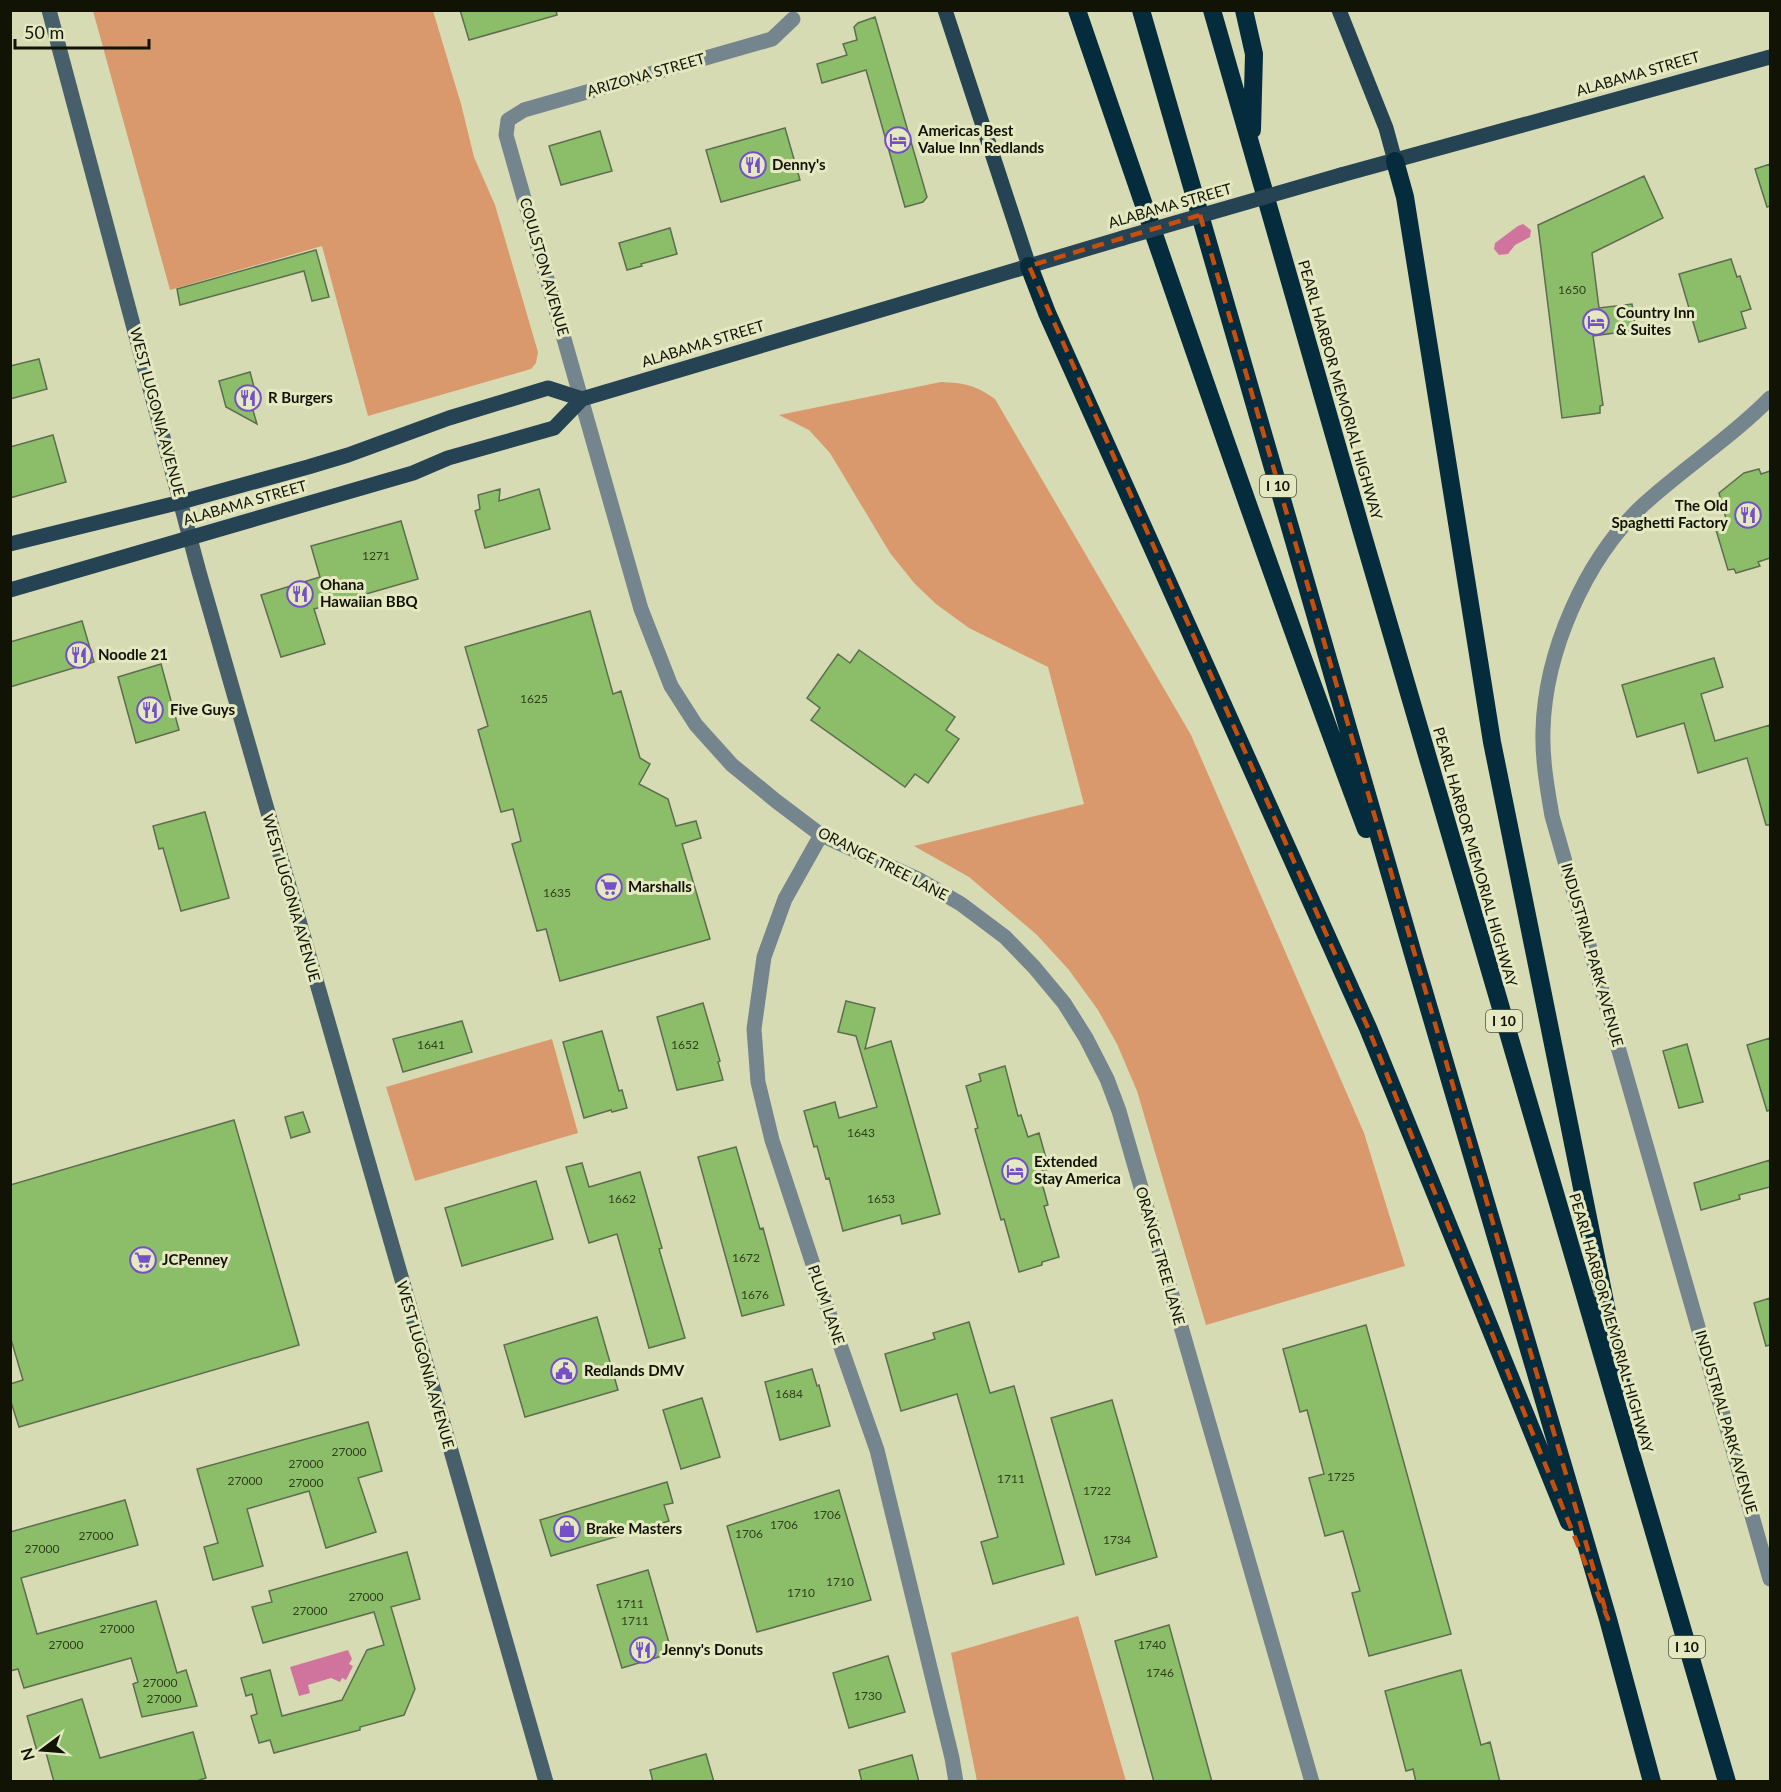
<svg xmlns="http://www.w3.org/2000/svg" width="1781" height="1792" viewBox="0 0 1781 1792" font-family="Lato,sans-serif">
<rect width="100%" height="100%" fill="#d7dbb4"/>
<path fill="#da986d" d="M93,11H433L461,104L474,157L495,205L538,352L536,363L531,369L368,416L322,246L170,290Z
M941,382C965,383 975,385 995,399L1191,735L1364,1133L1405,1266L1206,1325L1137,1091L1117,1044L1098,1010L1069,970L1037,935L969,877L914,846L1084,804L1048,667L969,628L936,604L915,584L890,553L830,453L809,430L779,415Z
M552,1039L578,1133L415,1181L386,1087Z
M1078,1616L1126,1781H977L951,1653Z"/>
<path fill="#d1749d" d="M1523,224L1531,230L1530,237L1515,245L1508,254L1499,255L1494,249L1495,243L1518,226Z
M348,1650L352,1659L349,1664L353,1666L346,1680L342,1678L340,1682L331,1678L308,1685L310,1693L299,1696L290,1667Z"/>
<path fill="#8cbe69" stroke="#5c6e4f" stroke-width="1.5" d="M460,10H556L557,15L469,40Z
M875,17L927,197L923,202L905,207L866,70L822,83L817,64L847,55L843,44L857,40L854,27L858,23Z
M785,128L800,180L721,202L706,150Z
M600,131L612,171L561,185L549,146Z
M1770,164V206L1767,207L1755,169Z
M1644,176L1663,218L1592,253L1599,308L1632,304L1636,330L1593,336L1603,405L1600,406V413L1562,418L1538,225Z
M670,228L677,254L641,264L642,266L627,270L619,243Z
M316,250L329,297L312,301L304,271L180,305L177,289Z
M1731,259L1737,277L1740,276L1751,309L1741,312L1746,328L1699,342L1679,274Z
M39,359L47,389L10,399V366Z
M250,372L259,405L252,407L257,424L226,407L219,381Z
M53,435L66,482L10,498V447Z
M1759,469L1761,474L1770,471V558L1758,562L1760,566L1736,573L1734,569L1728,570L1716,530L1728,526L1719,493L1744,473Z
M500,489L499,501L539,489L550,529L485,548L475,511L480,509L478,495Z
M401,521L418,579L314,609L325,644L281,657L261,595L320,577L311,546Z
M590,611L613,694L621,691L640,758L650,764L639,784L668,799L676,826L696,821L701,838L682,844L710,939L560,981L546,929L537,931L512,844L521,841L513,809L501,812L478,730L488,726L465,647Z
M82,621L94,662L10,687V642Z
M859,650L955,717L946,730L959,739L928,783L915,774L905,787L811,720L820,708L807,698L838,654L850,663Z
M1714,658L1723,687L1701,694L1715,741L1770,725V825H1766L1747,758L1698,773L1684,723L1637,737L1622,685Z
M161,664L179,730L136,743L118,677Z
M205,812L229,898L181,911L163,848L159,849L153,826Z
M846,1001L875,1008L865,1049L891,1041L940,1214L902,1224L900,1215L843,1231L829,1178L826,1179L817,1146L814,1147L804,1111L835,1102L839,1118L877,1107L856,1036L838,1032Z
M703,1003L720,1061L718,1062L723,1080L677,1090L657,1017Z
M462,1021L472,1052L403,1072L393,1039Z
M602,1031L619,1091L622,1090L627,1108L612,1112L611,1110L584,1118L563,1042Z
M1770,1038V1110L1767,1111L1747,1045Z
M1687,1044L1703,1102L1679,1108L1663,1051Z
M1005,1066L1018,1116L1021,1115L1028,1137L1039,1133L1049,1169L1039,1172L1048,1205L1044,1206L1059,1257L1042,1262V1265L1019,1272L1004,1219L1001,1220L975,1129L978,1128L966,1086L981,1081L979,1074Z
M303,1112L310,1132L291,1138L285,1117Z
M234,1120L299,1345L19,1427L10,1399V1384L23,1380L10,1336V1185Z
M736,1147L760,1229L763,1228L784,1305L742,1316L698,1157Z
M1770,1160V1187L1739,1195L1740,1199L1701,1210L1694,1183Z
M582,1163L589,1187L640,1172L662,1248L659,1249L685,1338L649,1348L617,1234L589,1243L566,1167Z
M536,1181L553,1239L462,1266L445,1208Z
M1770,1298V1345L1766,1346L1754,1303Z
M597,1317L618,1390L525,1417L504,1345Z
M969,1322L990,1393L1014,1386L1064,1564L993,1584L981,1542L998,1537L957,1394L901,1411L885,1354L935,1339L933,1333Z
M1366,1325L1451,1634L1369,1656L1352,1593L1360,1591L1343,1531L1325,1536L1309,1478L1324,1474L1307,1410L1300,1412L1283,1349Z
M812,1369L817,1386L819,1385L830,1426L780,1440L765,1382Z
M702,1398L720,1457L681,1469L663,1410Z
M1112,1400L1157,1557L1096,1575L1051,1418Z
M368,1422L382,1471L358,1478L376,1532L326,1548L309,1491L247,1509L263,1566L213,1580L204,1547L218,1543L197,1469Z
M667,1482L673,1503L664,1505L669,1521L551,1556L540,1520Z
M839,1490L871,1600L757,1632L727,1526Z
M125,1500L138,1545L21,1578L37,1634L156,1601L177,1673L186,1670L197,1706L142,1717L133,1684L138,1682L131,1658L24,1688L18,1669L10,1671V1532Z
M407,1552L420,1599L391,1607L415,1689L404,1715L360,1727V1730L274,1753L270,1740L259,1743L251,1716L257,1714L252,1694L246,1696L241,1678L270,1670L282,1716L342,1700L367,1650L384,1645L374,1612L263,1643L252,1607L272,1602L269,1591Z
M648,1570L672,1653L622,1668L597,1585Z
M1169,1625L1212,1782H1154L1115,1641Z
M888,1656L905,1712L849,1728L833,1673Z
M1461,1670L1481,1745L1490,1742L1500,1782H1416L1413,1769L1406,1771L1385,1691Z
M82,1699L100,1758L193,1732L206,1778L193,1782H54L45,1749L37,1751L27,1716Z
M706,1754L714,1782H653L650,1770Z
M912,1755L919,1782H862L859,1770Z"/>
<g fill="none" stroke-linecap="round" stroke-linejoin="round">
<path stroke="#75858e" stroke-width="15" d="M793,19L772,39L524,110L508,120L506,135L641,609L671,686L696,725L732,765L776,801L821,835L918,879L961,904L1005,937L1034,967L1064,1003L1086,1038L1107,1079L1119,1111L1312,1782
M1770,398C1731,438 1683,468 1642,506C1585,560 1545,652 1543,730C1542,759 1547,787 1552,816L1770,1579
M821,835L785,899L764,957L754,1029L758,1082L772,1140L830,1316L877,1450L952,1758L956,1782"/>
<path stroke="#475e6b" stroke-width="15" d="M49,10L199,572L546,1782"/>
<path stroke="#254352" stroke-width="15" d="M945,10L1029,266
M1339,10L1386,128L1395,161
M1341,175L1770,57
M10,544L181,502L308,467L348,455L449,418L548,388L582,399
M10,590L413,473L448,458L554,428L582,399L1123,238"/>
<path stroke="#052c3d" stroke-width="18" d="M1077,10C1171,284 1264,558 1366,829
M1141,10L1415,961L1608,1619L1652,1782
M1212,10L1361,529L1727,1782
M1244,10L1254,54L1252,130
M1395,161L1405,197L1492,742L1623,1391
M1029,266L1047,313L1368,1028L1569,1522"/>
<path stroke="#254352" stroke-width="15" d="M1123,238L1341,175"/>
</g>
<path fill="none" stroke="#c84e0b" stroke-width="4.5" stroke-dasharray="12 8" stroke-linejoin="round" d="M1200,215L1608,1619L1368,1028L1029,266Z"/>
<defs>
<g id="hotel-ring" transform="scale(1.35)"><circle r="9.5" fill="#e4e9c1" stroke="#744fc8" stroke-width="1.5"/><path d="M-6-4.5h1.5V1H6V5H4.5V3h-9V5H-6ZM-4 0a1.8 1.8 0 1 1 3.6 0ZM.5 0V-2.5h3Q6-2.5 6 0Z" fill="#744fc8"/></g>
<g id="restaurant-ring" transform="scale(1.35)"><circle r="9.5" fill="#e4e9c1" stroke="#744fc8" stroke-width="1.5"/><path d="M-5-6h1v4h1v-4h1v4h1v-4h1v5L-1.5 .5V6h-2V.5L-5-1ZM5-6V6H3V1.5H1.5Q1.5-4 5-6Z" fill="#744fc8"/></g>
<g id="supermarket-ring" transform="scale(1.35)"><circle r="9.5" fill="#e4e9c1" stroke="#744fc8" stroke-width="1.5"/><path d="M-6-5.5h2.5l.6 2H6L4.5 2H-2.5L-4.4-4H-6ZM-1.5 3.2a1.3 1.3 0 1 0 .1 0ZM3 3.2a1.3 1.3 0 1 0 .1 0Z" fill="#744fc8"/></g>
<g id="civic-ring" transform="scale(1.35)"><circle r="9.5" fill="#e4e9c1" stroke="#744fc8" stroke-width="1.5"/><path d="M-.6-6.5H3V-4.5H.6V-3L4-1V1h2V6H-6V1h2V-1L-.6-3ZM-1.2 2.5V6h2.4V2.5Z" fill="#744fc8"/></g>
<g id="shop-ring" transform="scale(1.35)"><circle r="9.5" fill="#e4e9c1" stroke="#744fc8" stroke-width="1.5"/><path d="M-5-2.5h2.3a2.7 3.5 0 0 1 5.4 0H5L5.5 6h-11ZM-1.5-2.5h3a1.5 2.3 0 0 0-3 0Z" fill="#744fc8"/></g>
</defs>
<g fill-rule="evenodd">
<use href="#hotel-ring" x="898" y="140"/>
<use href="#restaurant-ring" x="753" y="165"/>
<use href="#hotel-ring" x="1596" y="322"/>
<use href="#restaurant-ring" x="248" y="398"/>
<use href="#restaurant-ring" x="1748" y="515"/>
<use href="#restaurant-ring" x="300" y="594"/>
<use href="#restaurant-ring" x="79" y="655"/>
<use href="#restaurant-ring" x="150" y="710"/>
<use href="#supermarket-ring" x="609" y="887"/>
<use href="#hotel-ring" x="1015" y="1171"/>
<use href="#supermarket-ring" x="143" y="1260"/>
<use href="#civic-ring" x="564" y="1371"/>
<use href="#shop-ring" x="567" y="1529"/>
<use href="#restaurant-ring" x="643" y="1650"/>
</g>
<g text-anchor="middle" stroke-width="6" stroke-linejoin="round" paint-order="stroke">
<g font-size="12" fill="#303e1e">
<text x="1572" y="294">1650</text>
<text x="376" y="560">1271</text>
<text x="534" y="703">1625</text>
<text x="557" y="897">1635</text>
<text x="431" y="1049">1641</text>
<text x="685" y="1049">1652</text>
<text x="861" y="1137">1643</text>
<text x="622" y="1203">1662</text>
<text x="881" y="1203">1653</text>
<text x="746" y="1262">1672</text>
<text x="755" y="1299">1676</text>
<text x="789" y="1398">1684</text>
<text x="349" y="1456">27000</text>
<text x="306" y="1468">27000</text>
<text x="1341" y="1481">1725</text>
<text x="1011" y="1483">1711</text>
<text x="245" y="1485">27000</text>
<text x="306" y="1487">27000</text>
<text x="1097" y="1495">1722</text>
<text x="827" y="1519">1706</text>
<text x="784" y="1529">1706</text>
<text x="749" y="1538">1706</text>
<text x="96" y="1540">27000</text>
<text x="1117" y="1544">1734</text>
<text x="42" y="1553">27000</text>
<text x="840" y="1586">1710</text>
<text x="801" y="1597">1710</text>
<text x="366" y="1601">27000</text>
<text x="630" y="1608">1711</text>
<text x="310" y="1615">27000</text>
<text x="635" y="1625">1711</text>
<text x="117" y="1633">27000</text>
<text x="66" y="1649">27000</text>
<text x="1152" y="1649">1740</text>
<text x="1160" y="1677">1746</text>
<text x="160" y="1687">27000</text>
<text x="868" y="1700">1730</text>
<text x="164" y="1703">27000</text>
</g>
<g fill="#e4e9c1" stroke="#50533d" stroke-width="1.5">
<rect x="1260" y="475" width="36" height="22" rx="4.5"/>
<rect x="1486" y="1010" width="36" height="22" rx="4.5"/>
<rect x="1669" y="1636" width="36" height="22" rx="4.5"/>
</g>
<g font-size="14" font-weight="bold" fill="#111305">
<text x="1278" y="491">I 10</text>
<text x="1504" y="1026">I 10</text>
<text x="1687" y="1652">I 10</text>
</g>
<g font-size="15" fill="#111305" stroke="#e4e9c1">
<text transform="translate(1638 74) rotate(-16)" y="5">ALABAMA STREET</text>
<text transform="translate(646 75) rotate(-16)" y="5">ARIZONA STREET</text>
<text transform="translate(1170 206) rotate(-16)" y="5">ALABAMA STREET</text>
<text transform="translate(544 267) rotate(74)" y="5">COULSTON AVENUE</text>
<text transform="translate(703 344) rotate(-17)" y="5">ALABAMA STREET</text>
<text transform="translate(1340 390) rotate(74)" y="5">PEARL HARBOR MEMORIAL HIGHWAY</text>
<text transform="translate(157 412) rotate(75)" y="5">WEST LUGONIA AVENUE</text>
<text transform="translate(245 503) rotate(-16)" y="5">ALABAMA STREET</text>
<text transform="translate(1475 857) rotate(74)" y="5">PEARL HARBOR MEMORIAL HIGHWAY</text>
<text transform="translate(883 864) rotate(27)" y="5">ORANGE TREE LANE</text>
<text transform="translate(291 898) rotate(74)" y="5">WEST LUGONIA AVENUE</text>
<text transform="translate(1592 955) rotate(74)" y="5">INDUSTRIAL PARK AVENUE</text>
<text transform="translate(1160 1256) rotate(74)" y="5">ORANGE TREE LANE</text>
<text transform="translate(826 1305) rotate(71)" y="5">PLUM LANE</text>
<text transform="translate(1611 1323) rotate(74)" y="5">PEARL HARBOR MEMORIAL HIGHWAY</text>
<text transform="translate(425 1365) rotate(74)" y="5">WEST LUGONIA AVENUE</text>
<text transform="translate(1726 1422) rotate(74)" y="5">INDUSTRIAL PARK AVENUE</text>
</g>
<g font-size="15" font-weight="bold" fill="#111305" stroke="#e4e9c1" text-anchor="start">
<text x="918" y="136">Americas Best<tspan x="918" dy="17">Value Inn Redlands</tspan></text>
<text x="772" y="170">Denny's</text>
<text x="1616" y="318">Country Inn<tspan x="1616" dy="17">&amp; Suites</tspan></text>
<text x="268" y="403">R Burgers</text>
<text x="1728" y="511" text-anchor="end">The Old<tspan x="1728" dy="17">Spaghetti Factory</tspan></text>
<text x="320" y="590">Ohana<tspan x="320" dy="17">Hawaiian BBQ</tspan></text>
<text x="98" y="660">Noodle 21</text>
<text x="170" y="715">Five Guys</text>
<text x="628" y="892">Marshalls</text>
<text x="1034" y="1167">Extended<tspan x="1034" dy="17">Stay America</tspan></text>
<text x="162" y="1265">JCPenney</text>
<text x="584" y="1376">Redlands DMV</text>
<text x="586" y="1534">Brake Masters</text>
<text x="662" y="1655">Jenny's Donuts</text>
</g>
</g>
<rect width="1781" height="1792" fill="none" stroke="#111305" stroke-width="24"/>
<g transform="translate(42 1750) rotate(254)" stroke="#e4e9c1" stroke-width="4.5" paint-order="stroke">
<path d="M0-4.5L10 22L0 15L-10 22Z" fill="#111305"/>
<text y="-9" font-size="16" font-weight="bold" text-anchor="middle" fill="#111305">N</text>
</g>
<path d="M15 39v9h134v-9" fill="none" stroke="#111305" stroke-width="3"/>
<text x="24" y="39" font-size="18" fill="#111305" stroke="#e4e9c1" stroke-width="4.5" paint-order="stroke">50 m</text>
</svg>
